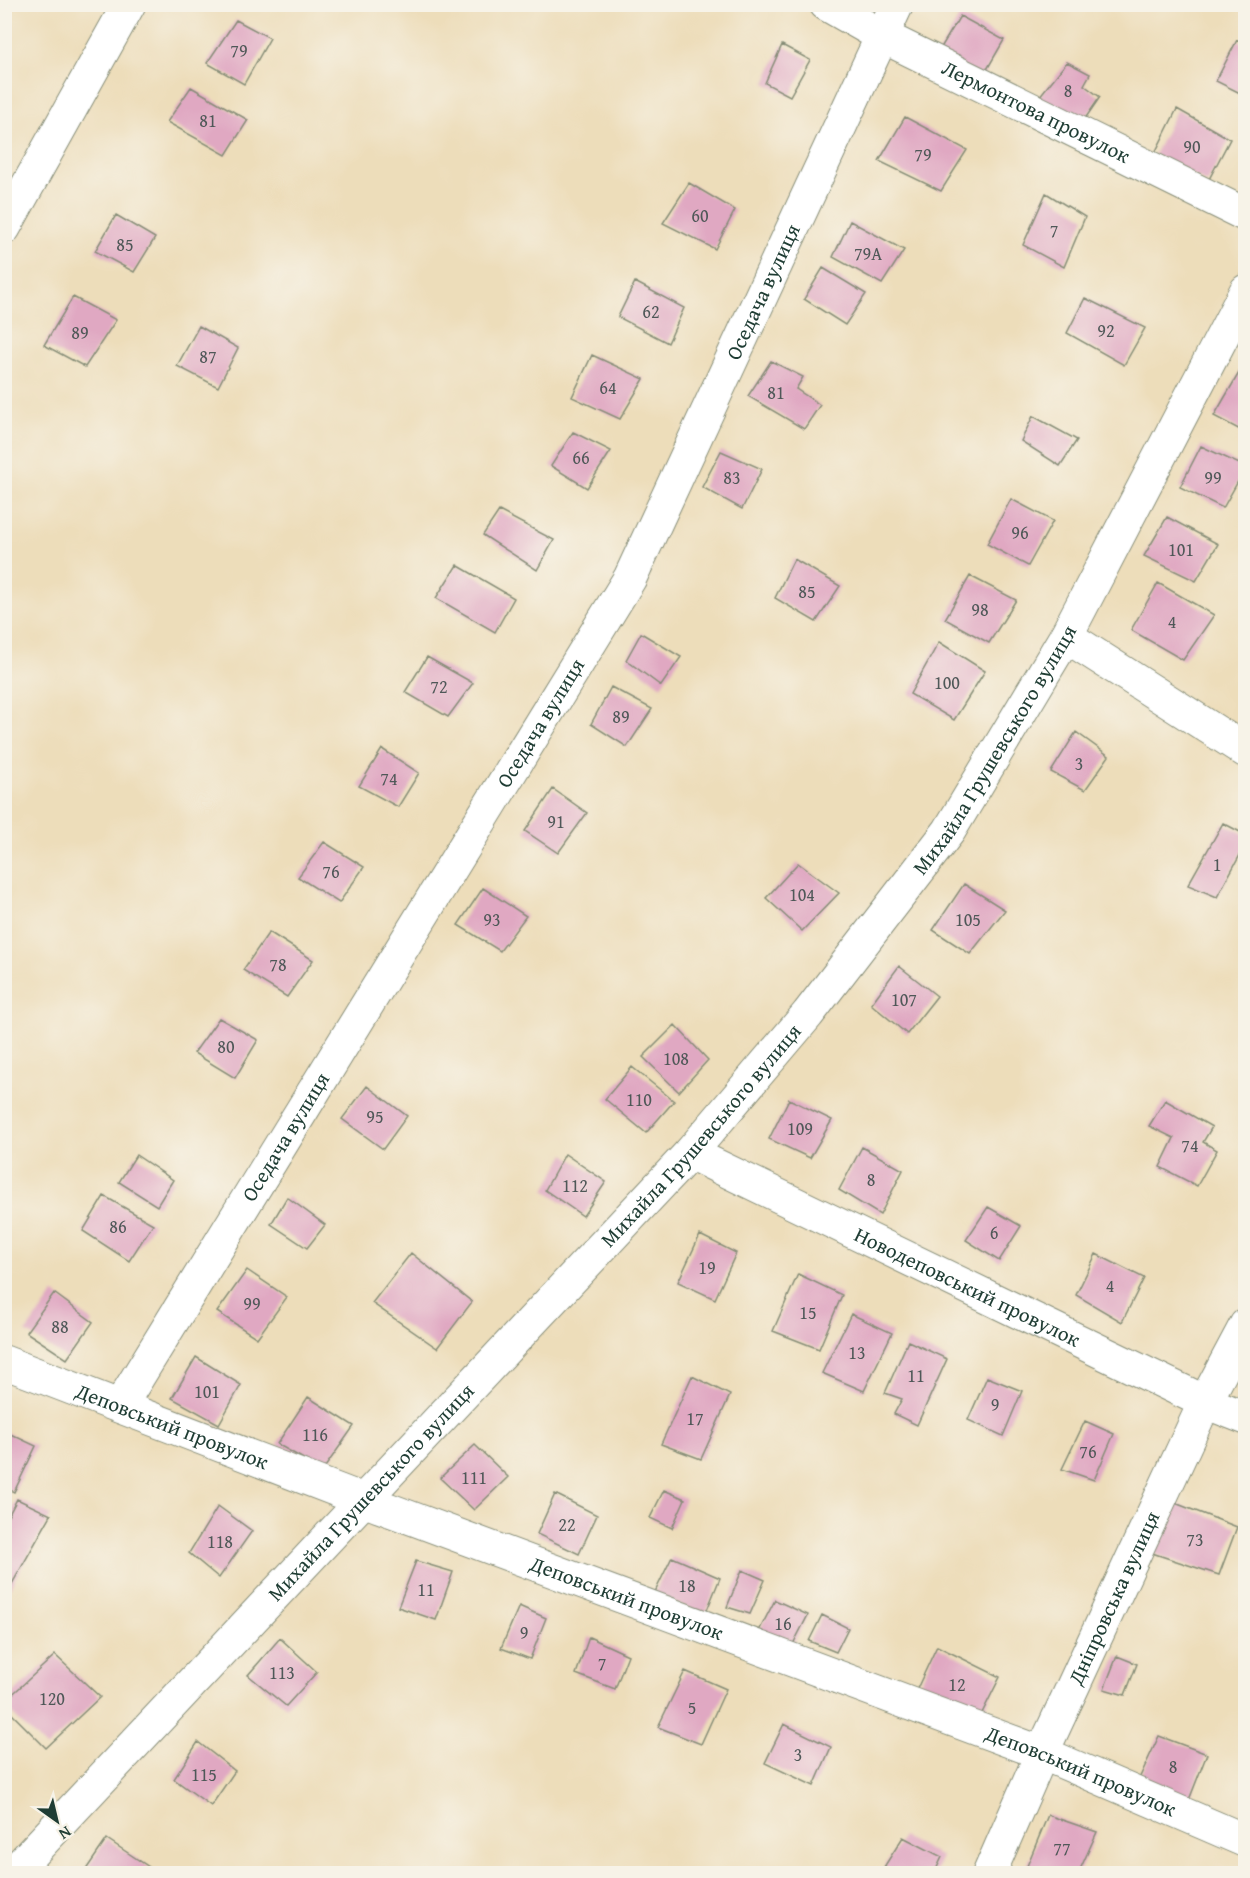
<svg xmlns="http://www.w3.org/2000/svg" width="1250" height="1878" viewBox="0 0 1250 1878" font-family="'Gentium Book Plus',serif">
<rect width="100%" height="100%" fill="#f7f3e8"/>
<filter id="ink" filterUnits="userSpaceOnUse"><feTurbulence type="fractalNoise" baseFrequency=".0167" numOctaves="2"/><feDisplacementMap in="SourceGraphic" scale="12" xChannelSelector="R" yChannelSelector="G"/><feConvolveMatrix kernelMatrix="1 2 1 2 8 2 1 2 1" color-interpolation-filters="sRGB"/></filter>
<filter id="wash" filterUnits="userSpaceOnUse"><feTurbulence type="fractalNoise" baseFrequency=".008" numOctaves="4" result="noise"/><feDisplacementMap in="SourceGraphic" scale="24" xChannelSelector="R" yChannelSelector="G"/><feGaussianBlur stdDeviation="1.35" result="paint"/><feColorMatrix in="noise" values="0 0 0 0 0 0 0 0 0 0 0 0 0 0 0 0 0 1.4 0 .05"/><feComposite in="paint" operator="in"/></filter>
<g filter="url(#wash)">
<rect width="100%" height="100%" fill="#edddba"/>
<g id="blocks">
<path fill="#e0a8c2" d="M960,16L1004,40L982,78L936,56Z
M236,20L270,38L244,84L207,63Z
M1237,40L1246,44V96L1216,81Z
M782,45L810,60L790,96L765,83Z
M1067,62L1090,74L1084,85L1100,97L1080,126L1035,102Z
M191,87L248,120L226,155L167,122Z
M1177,109L1230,139L1207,183L1154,155Z
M905,117L967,150L941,191L879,161Z
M689,183L735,210L715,249L663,223Z
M1046,193L1085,217L1064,267L1023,245Z
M116,215L155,238L134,272L95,251Z
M850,221L904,250L882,284L833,257Z
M823,268L866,294L845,325L804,299Z
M635,282L684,308L668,343L618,317Z
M73,297L116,320L85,367L44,345Z
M1085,298L1145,328L1124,365L1067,333Z
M199,326L238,348L218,387L177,366Z
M592,355L644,379L620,419L572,397Z
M771,361L803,377L796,389L820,405L804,429L748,396Z
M1243,366L1246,367V433L1214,416Z
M1033,416L1077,440L1060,466L1021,441Z
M573,432L611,451L587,488L551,466Z
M1201,446L1246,467L1223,508L1180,487Z
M721,451L762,469L742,509L702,487Z
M1011,499L1053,521L1028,566L987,544Z
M499,511L554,540L537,570L483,535Z
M1167,517L1218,544L1196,581L1144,556Z
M794,559L840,586L816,622L775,598Z
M457,565L514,598L495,632L436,598Z
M970,576L1016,600L989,643L945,619Z
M1158,583L1214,615L1183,660L1131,630Z
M641,633L681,657L661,686L626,660Z
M939,642L985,671L954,720L910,694Z
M427,657L473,683L448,717L405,692Z
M611,687L652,709L627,747L591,724Z
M1076,732L1109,756L1085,790L1051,772Z
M382,749L419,773L398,807L359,786Z
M553,789L587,813L558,853L525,831Z
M1223,823L1246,835V844L1217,897L1188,885Z
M324,842L364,867L339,903L298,877Z
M798,863L839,893L802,931L766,898Z
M964,884L1005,910L970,954L933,930Z
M483,888L526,916L500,951L458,925Z
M269,932L313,960L287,997L243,970Z
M899,966L937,996L907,1034L871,1004Z
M219,1018L258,1040L235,1078L194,1053Z
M675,1025L708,1060L679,1092L643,1057Z
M632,1067L674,1101L646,1133L605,1099Z
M367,1086L407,1116L383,1149L342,1119Z
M789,1099L832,1120L810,1158L769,1139Z
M1165,1100L1212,1127L1203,1142L1217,1150L1197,1186L1160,1167L1174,1138L1149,1126Z
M862,1147L903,1170L880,1215L839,1190Z
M565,1154L606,1182L583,1216L545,1190Z
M136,1155L173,1180L157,1206L119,1182Z
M104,1196L153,1224L129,1261L83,1231Z
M287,1197L325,1225L307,1248L271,1224Z
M988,1207L1021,1226L999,1261L966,1240Z
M700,1235L736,1253L715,1299L678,1282Z
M411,1253L472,1302L437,1348L372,1303Z
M1096,1254L1144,1278L1122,1322L1076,1295Z
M247,1270L287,1297L257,1338L217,1312Z
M798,1274L842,1295L819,1349L773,1331Z
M54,1293L93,1322L67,1359L26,1332Z
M851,1314L892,1333L864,1391L822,1373Z
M908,1341L947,1359L917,1425L894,1414L902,1399L885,1393Z
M196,1357L241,1385L219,1424L172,1398Z
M692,1376L730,1395L701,1459L661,1444Z
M987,1377L1022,1391L1003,1436L968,1420Z
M308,1397L354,1426L323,1470L277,1444Z
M1085,1421L1114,1434L1094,1480L1062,1469Z
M4,1431L36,1446L14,1492L4,1487Z
M475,1445L508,1477L474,1510L440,1478Z
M664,1490L685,1499L672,1528L650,1518Z
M555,1494L597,1515L579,1554L537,1534Z
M17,1499L51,1515L4,1598V1524Z
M1175,1503L1237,1527L1219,1575L1152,1553Z
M218,1506L252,1531L219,1578L189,1553Z
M672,1557L720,1578L705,1615L654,1594Z
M416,1561L453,1572L436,1620L398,1607Z
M742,1570L765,1580L750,1614L727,1607Z
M775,1600L808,1615L791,1648L758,1633Z
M519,1606L546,1618L530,1659L501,1648Z
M822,1615L848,1628L836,1652L809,1641Z
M589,1637L628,1655L615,1689L576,1674Z
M280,1638L317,1672L286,1706L248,1675Z
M937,1646L1000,1677L979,1719L915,1693Z
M55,1655L100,1697L46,1748L4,1706V1702Z
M1117,1656L1137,1664L1125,1695L1104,1689Z
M685,1671L726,1689L701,1744L658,1727Z
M784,1724L831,1747L814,1786L765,1763Z
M1159,1736L1207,1754L1189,1800L1138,1781Z
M198,1742L235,1771L211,1806L174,1779Z
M1048,1815L1097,1832L1078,1874H1045L1027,1866Z
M903,1837L942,1857L934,1874H896L884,1867Z
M107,1839L149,1867L145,1874H83Z"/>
</g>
</g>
<g filter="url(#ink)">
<use href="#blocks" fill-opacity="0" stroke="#868d77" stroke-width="1.5"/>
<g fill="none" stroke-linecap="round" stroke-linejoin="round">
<g stroke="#868d77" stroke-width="35">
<g id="minor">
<path id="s1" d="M826,4L882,36L1246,215"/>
<path d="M4,228L129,4"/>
<path d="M1066,636L1246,751"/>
<path id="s2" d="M690,1153L1205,1402L1246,1418"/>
<path id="s3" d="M4,1362L363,1500L1042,1753L1246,1841"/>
<path id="s4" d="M120,1406L630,578L897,4"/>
<path id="s5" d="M12,1874L690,1153L808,1014L949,831L1066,636L1246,291"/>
<path id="s6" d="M989,1874L1042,1753L1205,1402L1246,1325"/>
</g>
</g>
<use href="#minor" stroke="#fff" stroke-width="33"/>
</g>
</g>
<g text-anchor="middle" stroke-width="4.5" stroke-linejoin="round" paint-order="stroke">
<g font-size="18" fill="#4f5858">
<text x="239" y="57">79</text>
<text x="1068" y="97">8</text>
<text x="208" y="127">81</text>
<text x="1192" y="153">90</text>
<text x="923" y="161">79</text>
<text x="700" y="222">60</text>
<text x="1054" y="237">7</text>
<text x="125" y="251">85</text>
<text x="868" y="260">79А</text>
<text x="651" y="318">62</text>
<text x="1106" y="337">92</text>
<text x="80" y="339">89</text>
<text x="208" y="363">87</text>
<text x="608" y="394">64</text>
<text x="776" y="399">81</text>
<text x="581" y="464">66</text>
<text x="732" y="484">83</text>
<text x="1213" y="484">99</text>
<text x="1020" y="539">96</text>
<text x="1181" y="556">101</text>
<text x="807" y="598">85</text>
<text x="980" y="616">98</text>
<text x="1172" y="628">4</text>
<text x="947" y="689">100</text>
<text x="439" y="693">72</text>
<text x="621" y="723">89</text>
<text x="1079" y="770">3</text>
<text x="389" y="785">74</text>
<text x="556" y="828">91</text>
<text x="1217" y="871">1</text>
<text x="331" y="878">76</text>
<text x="802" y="901">104</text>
<text x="492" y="926">93</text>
<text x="968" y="926">105</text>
<text x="278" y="971">78</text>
<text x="904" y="1006">107</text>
<text x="226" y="1053">80</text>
<text x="676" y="1065">108</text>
<text x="639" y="1106">110</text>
<text x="375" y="1123">95</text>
<text x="800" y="1135">109</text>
<text x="1190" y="1152">74</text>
<text x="871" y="1186">8</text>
<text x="575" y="1192">112</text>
<text x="118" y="1233">86</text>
<text x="994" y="1239">6</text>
<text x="707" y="1274">19</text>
<text x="1110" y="1292">4</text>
<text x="252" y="1310">99</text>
<text x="808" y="1319">15</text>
<text x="60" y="1333">88</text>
<text x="857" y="1359">13</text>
<text x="916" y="1382">11</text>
<text x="207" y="1398">101</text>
<text x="995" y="1411">9</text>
<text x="695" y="1425">17</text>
<text x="315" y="1441">116</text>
<text x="1088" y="1458">76</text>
<text x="474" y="1484">111</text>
<text x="567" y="1531">22</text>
<text x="1195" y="1546">73</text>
<text x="220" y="1548">118</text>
<text x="687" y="1592">18</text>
<text x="426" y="1596">11</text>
<text x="783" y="1630">16</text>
<text x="524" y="1639">9</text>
<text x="602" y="1670">7</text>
<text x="282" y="1679">113</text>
<text x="957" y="1691">12</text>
<text x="52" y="1705">120</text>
<text x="692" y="1714">5</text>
<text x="798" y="1761">3</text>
<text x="1173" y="1773">8</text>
<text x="204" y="1781">115</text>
<text x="1062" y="1855">77</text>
</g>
<g font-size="21" fill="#1f3d34" stroke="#f7f3e8">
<text dy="7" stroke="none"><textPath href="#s1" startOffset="236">Лермонтова провулок</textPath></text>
<text dy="7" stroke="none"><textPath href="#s4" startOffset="1288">Оседача вулиця</textPath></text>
<text dy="7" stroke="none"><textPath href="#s4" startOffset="802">Оседача вулиця</textPath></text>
<text dy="7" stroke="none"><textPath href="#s5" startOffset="1496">Михайла Грушевського вулиця</textPath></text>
<text dy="7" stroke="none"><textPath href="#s5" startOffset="1010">Михайла Грушевського вулиця</textPath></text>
<text dy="7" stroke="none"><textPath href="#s4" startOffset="316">Оседача вулиця</textPath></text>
<text dy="7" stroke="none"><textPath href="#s2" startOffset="308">Новодеповський провулок</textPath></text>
<text dy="7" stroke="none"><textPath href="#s3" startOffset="180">Деповський провулок</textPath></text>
<text dy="7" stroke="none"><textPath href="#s5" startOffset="524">Михайла Грушевського вулиця</textPath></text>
<text dy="7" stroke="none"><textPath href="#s3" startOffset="666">Деповський провулок</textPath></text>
<text dy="7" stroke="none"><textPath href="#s6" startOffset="303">Дніпровська вулиця</textPath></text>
<text dy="7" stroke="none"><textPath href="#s3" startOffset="1152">Деповський провулок</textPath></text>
</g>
</g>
<rect width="1250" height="1878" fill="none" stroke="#f7f3e8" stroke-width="24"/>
<g transform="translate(57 1821) rotate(146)" stroke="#f7f3e8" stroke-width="4.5" paint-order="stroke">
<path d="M0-4.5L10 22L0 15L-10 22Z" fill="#1f3d34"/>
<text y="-9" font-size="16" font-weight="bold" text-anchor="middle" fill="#1f3d34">N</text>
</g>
</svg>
